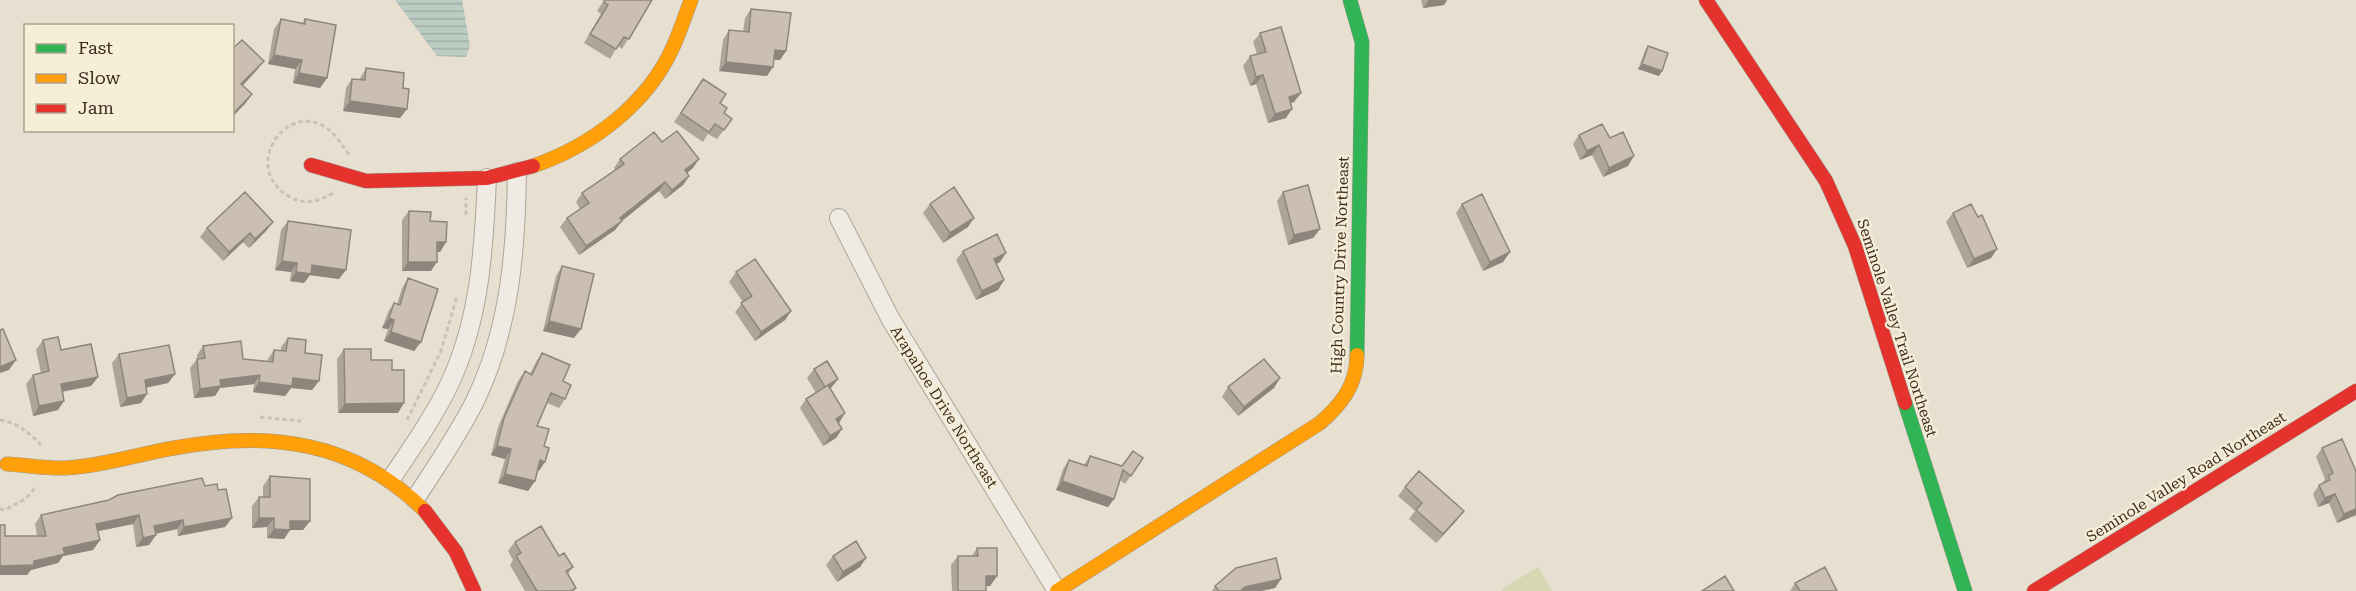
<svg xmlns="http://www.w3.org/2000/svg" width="2356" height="591" viewBox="0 0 2356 591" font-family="'Roboto Serif',serif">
<defs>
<pattern id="water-rules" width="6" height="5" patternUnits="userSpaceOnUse" patternTransform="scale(1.5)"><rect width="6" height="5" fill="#bcccc2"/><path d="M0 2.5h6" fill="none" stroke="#a2b0a6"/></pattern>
</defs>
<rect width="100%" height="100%" fill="#e7e0d1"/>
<path fill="#d6d7b3" d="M1538,567L1552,591H1503L1502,589Z"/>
<path fill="url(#water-rules)" d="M395,0H462L470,46L466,57L437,56Z"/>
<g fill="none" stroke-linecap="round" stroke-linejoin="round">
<g stroke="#ada599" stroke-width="20">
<path id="street" d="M839,218L890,318L1057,591
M391,479C411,449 433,418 449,385C480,320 484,248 487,178
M415,499C436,467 458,435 475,401C510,329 516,250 517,172"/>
</g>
<g stroke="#9c958a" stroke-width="15">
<path id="fast" d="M1350,0L1362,42L1357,355
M1905,403L1965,591"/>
</g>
<g stroke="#9c958a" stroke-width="15">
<path id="slow" d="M533,166C591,146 647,105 673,47C680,32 685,16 691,0
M7,464C27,465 47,469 66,468C102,466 139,454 174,448C268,430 355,441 425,511
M1057,591L1320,423C1342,404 1357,384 1357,355"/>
</g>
<g stroke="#9c958a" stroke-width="15">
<path id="jam" d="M1706,0L1826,181L1855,246L1905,403
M311,165L366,181L487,178L533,166
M425,511L456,552L474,591
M2034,591L2356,391"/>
</g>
<path stroke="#c8c2b9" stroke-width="3" stroke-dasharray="4.5 3" stroke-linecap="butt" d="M333,193C318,202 305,205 290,197C240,169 285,101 325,127C335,133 342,145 349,155
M466,215V198
M260,417L301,421
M0,420C18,423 28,432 41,445
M407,420L441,351L457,296
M0,509L5,510L25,499L35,488"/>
<use href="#street" stroke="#efebe3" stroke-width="18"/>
<use href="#fast" stroke="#30b455" stroke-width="14"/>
<use href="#slow" stroke="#ff9f0a" stroke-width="14"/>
<use href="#jam" stroke="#e5322d" stroke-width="14"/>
</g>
<path fill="#afa499" d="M604,0H652L622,49L618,46L610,59L584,43L601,14L597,11Z
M1421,0H1447L1444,5L1423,8Z
M751,9L786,51L780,60H774L767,76L719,71L723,40L729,30L743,32L745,18Z
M281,19L302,23L305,19L327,78L320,88L293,83L295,69L268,64L274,29Z
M1260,33L1301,93L1294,102L1291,103L1286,118L1268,123L1256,84L1250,86L1243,66L1250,56L1257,54L1253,42Z
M1648,46L1659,76L1638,69L1645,51Z
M366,68L403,88L407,109L400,118L343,111L346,88L352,79L359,80Z
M703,79L720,103L724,113L732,119L717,139L708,134L703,142L674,122Z
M1579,135L1610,138L1628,166L1603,177L1592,155L1580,160L1573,144Z
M662,142L693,168L687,173L689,176L683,185L665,199L659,191L622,221L615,230L579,255L560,227L567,218L580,209L576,202L582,193L615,170L614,168L620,159Z
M1283,192L1320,229L1313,238L1288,245L1277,201Z
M930,204L968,227L943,243L923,213Z
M1462,204L1510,252L1503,262L1483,271L1456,213Z
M409,211L430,221L446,242L440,252L437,251L431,271H402V220Z
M1953,213L1978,217L1997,249L1991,258L1967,268L1946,222Z
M288,221L339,279L310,275L304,283L290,281L291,272L275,270L281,230Z
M273,222L266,231L249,248L243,242L223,261L200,237L207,228Z
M963,251L1006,253L1000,262L996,264L1004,280L998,290L976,300L956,260Z
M562,266L574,338L543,331L556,276Z
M736,272L791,311L785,320L755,341L735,312L743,302L729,282Z
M408,278L421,342L414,351L384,341L388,329L382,328L388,312L394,303L397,304L402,288Z
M288,338L305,353L319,381L312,390L291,388L285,396L253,392L254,384L220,388L215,396L194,398L190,368L197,359V355L203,346L243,359L267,362L268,359L274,350L281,351V347Z
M43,340L61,350L98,377L91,386L62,392L58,410L33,416L26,384L33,375L41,373L36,350Z
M344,349L371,360L398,413H338L337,359Z
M542,353L563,381L565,399L559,408L547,403L537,426L539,471H538L535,481L528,491L498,483L505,459L491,455L498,427L518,381L525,371L530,374L536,362Z
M119,354L175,374L168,383L146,388L141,403L120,407L112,363Z
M814,369L838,379L830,389L839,423L836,438L823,446L800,408L806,399L816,393L807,378Z
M1280,378L1274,388L1238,416L1222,397L1228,387Z
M2322,448L2356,515L2337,523L2329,503L2318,507L2313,494L2319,485L2322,484L2325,479L2316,457Z
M1090,456L1122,466L1143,458L1125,484L1120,480L1114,499L1108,507L1056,490L1063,469L1069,460L1084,465Z
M270,476L310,521L303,530H290L284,539L267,538V527L252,528V506L259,497H263V486Z
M205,486L232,518L225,527L178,536L177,529L156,534V535L149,545L136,547L133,524L98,531L100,540L93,550L63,556L58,563L31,570L27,575H0V525L5,536H37L35,524L41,515Z
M1405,487L1457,520L1436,543L1409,519L1415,511L1398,496Z
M515,542L559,556L573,567L568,574L576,588L574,591H525L510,565L513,560L508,551Z
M977,548L997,576L990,586H986V591H952L951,565L958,556H972Z
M833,556L866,558L860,567L837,582L826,565Z
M1281,579L1275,588L1261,591H1212L1215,586Z
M1795,583L1837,591H1790Z"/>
<path fill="#8e867d" d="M1429,0H1447L1444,5L1423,8Z
M775,50L786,51L780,60L769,59Z
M274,55L302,60L295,69L268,64Z
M264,61L257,70L235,94L241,84Z
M726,62L773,67L767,76L719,71Z
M1642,64L1662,71L1659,76L1638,69Z
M299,73L327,78L320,88L293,83Z
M1263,75L1256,84L1250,86L1256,77Z
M1301,93L1294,102L1282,106L1289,97Z
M252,94L245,104L232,117L233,114Z
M350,101L407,109L400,118L343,111Z
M1292,109L1286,118L1268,123L1275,114Z
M1599,145L1592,155L1580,160L1587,151Z
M1634,156L1628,166L1603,177L1609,168Z
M699,159L693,168L678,180L685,170Z
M689,176L683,185L665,199L672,190Z
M665,182L659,191L618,224L622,221L615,230L579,255L586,246Z
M974,218L968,227L943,243L950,233Z
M273,222L266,231L249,248L255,239Z
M1320,229L1313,238L1288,245L1294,235Z
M250,233L243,242L223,261L229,252Z
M437,242H446L440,252L431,251Z
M1997,249L1991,258L1967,268L1974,259Z
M1510,252L1503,262L1483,271L1490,262Z
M1006,253L1000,262L987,269L994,259Z
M282,261L297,263L291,272L275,270Z
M408,262H437L431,271H402Z
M312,265L346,270L339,279L310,275L304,283L290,281L296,272Z
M1004,280L998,290L976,300L982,291Z
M791,311L785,320L755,341L761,332Z
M389,318L394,320L388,329L382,328Z
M549,321L581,329L574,338L543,331Z
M391,332L421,342L414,351L384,341Z
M16,360L9,370L0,373V367Z
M175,374L168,383L138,389L145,380Z
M260,375L254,384L220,388L215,396L194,398L200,389L220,380Z
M98,377L91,386L54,393L61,384Z
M293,378L319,381L312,390L291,388L285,396L253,392L259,382Z
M1280,378L1274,388L1238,416L1244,407Z
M838,379L831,388L818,396L825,387Z
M147,394L141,403L120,407L127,398Z
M64,401L58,410L33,416L39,406Z
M404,403L398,413H338L345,404Z
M845,413L839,423L836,419Z
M842,429L836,438L823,446L830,436Z
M497,446L511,449L505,459L491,455Z
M540,460L545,462L539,471L534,470Z
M505,474L535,481L528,491L498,483Z
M1062,481L1114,499L1108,507L1056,490Z
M2335,494L2329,503L2318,507L2325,498Z
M2356,509V515L2337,523L2344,514Z
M1464,511L1457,520L1436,543L1443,534Z
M139,515L133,524L89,533L96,524Z
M232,518L225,527L178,536L184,527Z
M259,518H274L267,527L252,528Z
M183,520L177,529L148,535L154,526Z
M290,521H310L303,530H290L284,539L267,538L274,529Z
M156,535L149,545L136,547L143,538Z
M100,540L93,550L63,556L58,563L31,570L27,575H0V566L34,561L63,548Z
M866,558L860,567L837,582L843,572Z
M986,576H997L990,586H979Z
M1281,579L1275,588L1261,591H1240L1245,587Z"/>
<path fill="#cbbfb2" stroke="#8e867d" stroke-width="1.5" d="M605,0H652L629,39L624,37L616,49L590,34L608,5L604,2Z
M751,9L791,13L786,51L775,50L773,67L726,62L729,30L749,32Z
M281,19L305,24V19L336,25L327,78L299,73L302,60L274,55Z
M1281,27L1301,93L1289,97L1292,109L1275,114L1263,75L1256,77L1250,56L1266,52L1260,33Z
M242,40L264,61L241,84L252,94L233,114L232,49Z
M1648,46L1668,53L1662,71L1642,64Z
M366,68L404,73L403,88L409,89L407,109L350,101L352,79L365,80Z
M703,79L726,94L720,103L727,108L724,113L732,119L724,130L715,124L709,132L681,113Z
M1602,124L1610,138L1623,132L1634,156L1609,168L1599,145L1587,151L1579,135Z
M677,131L699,159L685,170L689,176L672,190L665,182L620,218L622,221L586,246L567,218L589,203L582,193L624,164L620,159L654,132L662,142Z
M1308,185L1320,229L1294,235L1283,192Z
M954,187L974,218L950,233L930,204Z
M245,192L273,222L255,239L250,233L229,252L207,228Z
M1482,194L1510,252L1490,262L1462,204Z
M1971,204L1978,217L1982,215L1997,249L1974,259L1953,213Z
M409,211L431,212L430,221L447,222L446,242H437V262H408Z
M288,221L351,230L346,270L312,265L311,274L296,272L297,263L282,261Z
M997,234L1006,253L994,259L1004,280L982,291L963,251Z
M755,259L791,311L761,332L741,303L752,296L736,272Z
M562,266L594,274L581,329L549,321Z
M408,278L438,289L421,342L391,332L394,320L389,318L394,303L400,305Z
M3,329L16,360L0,367V330Z
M58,337L61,350L91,344L98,377L61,384L64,401L39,406L33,375L49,371L43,340Z
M288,338L306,340L305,353L322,355L319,381L293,378L292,386L259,382L260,375L220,380L221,386L200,389L197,359L205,358L203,346L241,341L243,359L273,362L274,350L286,351Z
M169,345L175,374L145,380L147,394L127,398L119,354Z
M344,349H371V360H392V370H404V403L345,404Z
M542,353L570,365L563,381L571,385L565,399L551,393L537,426L549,429L544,446L549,448L545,462L540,460L535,481L505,474L511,449L497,446L504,418L525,371L532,375Z
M1264,359L1280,378L1244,407L1228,387Z
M827,361L838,379L825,387L814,369Z
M828,385L845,413L836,419L842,429L830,436L806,399Z
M2342,439L2356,471V509L2344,514L2335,494L2325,498L2319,485L2330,480L2328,476L2333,473L2322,448Z
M1133,451L1143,458L1131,476L1123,470L1114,499L1062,481L1069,460L1087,466L1090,456L1122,466Z
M1419,471L1464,511L1443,534L1416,510L1422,503L1405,487Z
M270,476L310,479V521H290V530L274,529V518H259V497H270Z
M202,478L205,486L217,484L218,490L226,489L232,518L184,527L183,520L154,526L156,535L143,538L139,515L96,524L100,540L63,548L65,554L34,561V565L0,566V525H5V536H46L41,515L109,500L118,495Z
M541,526L559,556L564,553L573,567L566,571L576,588L571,591H537L516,556L521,553L515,542Z
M856,541L866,558L843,572L833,556Z
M977,548H997V576H986V591H958V556H978Z
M1276,558L1281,579L1245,587L1240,591H1219L1215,586L1236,568Z
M1825,567L1837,591H1800L1795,583Z
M1725,576L1734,591H1702Z"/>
<g text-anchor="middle" stroke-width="4.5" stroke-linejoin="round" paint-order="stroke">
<g font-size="15" fill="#3d2e20" stroke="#f7eed8">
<text transform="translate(1340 265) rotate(-88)" y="5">High Country Drive Northeast</text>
<text transform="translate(1897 328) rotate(72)" y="5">Seminole Valley Trail Northeast</text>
<text transform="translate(944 407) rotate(58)" y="5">Arapahoe Drive Northeast</text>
<text transform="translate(2186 477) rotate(-32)" y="5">Seminole Valley Road Northeast</text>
</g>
</g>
<rect x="24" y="24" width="210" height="108" fill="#f7eed8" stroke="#ada18e" stroke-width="1.5"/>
<rect x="36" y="44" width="30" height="9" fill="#30b455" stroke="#ada18e" stroke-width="1.5"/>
<text x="78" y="54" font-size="18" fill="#3d2e20">Fast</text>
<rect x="36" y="74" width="30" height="9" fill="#ff9f0a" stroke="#ada18e" stroke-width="1.5"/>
<text x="78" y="84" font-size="18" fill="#3d2e20">Slow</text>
<rect x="36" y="104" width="30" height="9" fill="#e5322d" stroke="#ada18e" stroke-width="1.5"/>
<text x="78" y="114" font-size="18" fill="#3d2e20">Jam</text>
</svg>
